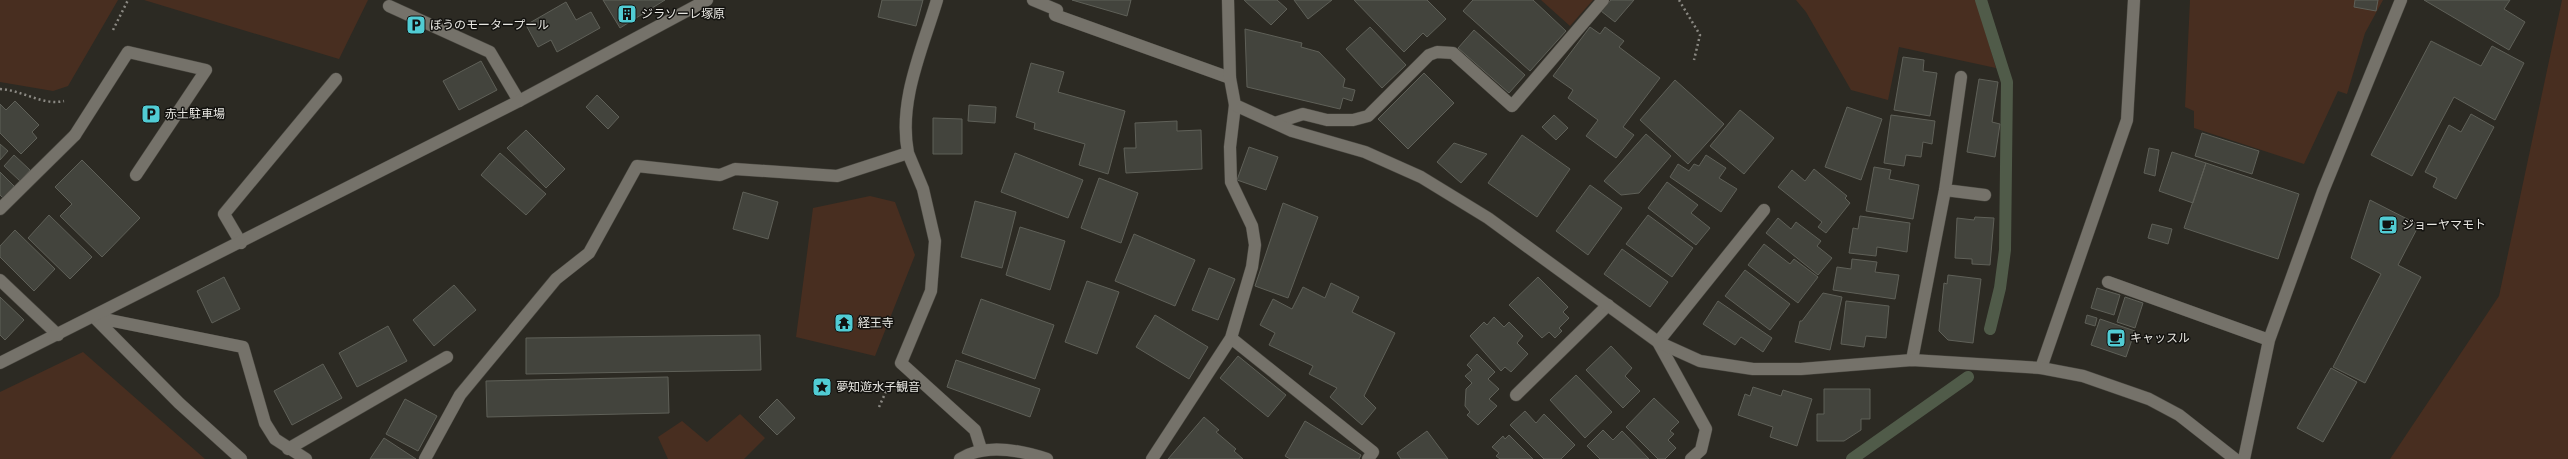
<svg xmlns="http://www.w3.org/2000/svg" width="2568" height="459" viewBox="0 0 2568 459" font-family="'Varela Round','Noto Sans JP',sans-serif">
<rect width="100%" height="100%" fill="#2c2a23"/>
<path fill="#482e20" d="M0,0H118L68,86L53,91L0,82Z
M144,0H368L339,59Z
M1541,0H1593L1570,26Z
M1796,0H1976L1996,68L1899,47L1888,100L1851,90L1806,12Z
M2190,0H2383L2365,33L2347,94L2338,91L2304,164L2194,128V111L2185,107Z
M2562,0H2568V459H2390L2499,296Z
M870,196L895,202L915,255L875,356L796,337L813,208Z
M83,352L205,459H0V392Z
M740,414L765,438L744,459H668L658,437L682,421L707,442Z"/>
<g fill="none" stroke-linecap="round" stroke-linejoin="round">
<path stroke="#505b49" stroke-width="12" d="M1981,0L2007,82L2005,250L2000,288L1990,329
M1852,459L1968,377"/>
</g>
<path fill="#43443d" stroke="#5f6058" d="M603,0H665L620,28Z
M882,0H923L916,26L878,17Z
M1072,0H1131L1127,16Z
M1244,0H1277L1287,9L1271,25Z
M1294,0H1332L1308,19Z
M1354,0H1427L1446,19L1427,37L1423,33L1404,52Z
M1473,0H1533L1566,31L1530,71L1463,11Z
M1611,0H1634L1615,22L1601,11Z
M2355,0H2378L2376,11L2354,7Z
M2424,0H2510L2504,9L2525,22L2509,50Z
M566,2L576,20L591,12L600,28L557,52L551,40L538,47L526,25Z
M1370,27L1406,65L1382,88L1346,49Z
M1590,27L1600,34L1605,27L1624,41L1619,47L1660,78L1623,127L1634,135L1616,158L1586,136L1598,120L1568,98L1573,90L1553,76Z
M1245,29L1302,43L1301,47L1319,52L1345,79L1343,87L1355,90L1352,101L1343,98L1340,109L1247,87Z
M1474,30L1525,75L1509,93L1458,48Z
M2431,41L2481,66L2492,46L2524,63L2495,120L2454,97L2412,176L2371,155Z
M1903,57L1924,60L1923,71L1937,73L1930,116L1894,110Z
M481,61L497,90L459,110L443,81Z
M1031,63L1064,72L1058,92L1125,111L1108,174L1079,165L1085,144L1034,129L1035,123L1016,117Z
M1424,73L1454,103L1408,149L1378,119Z
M1979,79L1998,82L1992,122L2000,124L1995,157L1967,152Z
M1675,80L1724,124L1688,164L1640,120Z
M597,95L619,117L608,129L586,107Z
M15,101L39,125L32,132L37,138L21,154L0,133V104L6,110Z
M969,105L996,107L995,123L968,121Z
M1847,107L1882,119L1861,180L1825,167Z
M1740,110L1774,138L1744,174L1710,146Z
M2471,114L2494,127L2456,199L2433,187L2437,178L2425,172L2449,125L2461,132Z
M1554,115L1568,128L1556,140L1542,127Z
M1891,115L1935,121L1932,144L1923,142L1921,157L1906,155L1904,166L1884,163Z
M933,118L962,119V154H933Z
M1177,121V131L1201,130L1202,169L1126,173L1124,148H1136L1135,123Z
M526,130L565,169L546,188L507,148Z
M2202,133L2259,151L2252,174L2195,156Z
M1646,134L1671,156L1639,193L1621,195L1604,181Z
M1522,135L1570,169L1537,217L1488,183Z
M1454,143L1487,154L1461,183L1437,162Z
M0,144L8,151L0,160Z
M1249,147L1278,157L1266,190L1237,180Z
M2149,148L2159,150L2155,176L2144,173Z
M2172,152L2206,163L2193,203L2159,191Z
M500,153L546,194L526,215L481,175Z
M1015,153L1083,180L1068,218L1001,192Z
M14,155L30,170L20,181L4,166Z
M1706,155L1726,168L1719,178L1737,189L1721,212L1670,177L1678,164L1689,171L1694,164L1699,166Z
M82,160L140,218L102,257L60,216L72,204L55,187Z
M2206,163L2299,194L2278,259L2184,228Z
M1874,167L1891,170L1889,179L1919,185L1913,219L1866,211Z
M1814,169L1847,196L1845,198L1850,203L1826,233L1818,227L1822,222L1778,187L1792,170L1805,181Z
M0,172L14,186L3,198L0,195Z
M1099,178L1138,193L1121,243L1081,228Z
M1667,182L1698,205L1691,213L1710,228L1696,245L1648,208Z
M1590,185L1622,208L1588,255L1556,231Z
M743,192L778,202L768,239L733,229Z
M2370,200L2419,225L2398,265L2421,277L2365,383L2333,367L2381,274L2351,258Z
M975,201L1016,212L1002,268L961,257Z
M1283,203L1318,217L1288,298L1255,286Z
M49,215L92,257L70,279L28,238Z
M1648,215L1693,248L1672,277L1626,244Z
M1860,216L1910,223L1907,252L1877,247L1876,256L1849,253L1853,228L1858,229Z
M1975,217L1994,218L1990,265L1972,264V259L1955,258L1957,218L1974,220Z
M1778,218L1791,229L1796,222L1821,241L1817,246L1832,258L1818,275L1766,233Z
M2152,224L2172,229L2168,244L2148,238Z
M1020,227L1065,241L1050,290L1006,275Z
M15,230L55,269L34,291L0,257V246Z
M1134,234L1195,260L1175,306L1115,281Z
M1764,244L1790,264L1794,259L1818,277L1798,303L1748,265Z
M1622,249L1668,282L1650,307L1604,274Z
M1852,259L1877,262L1875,272L1899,275L1895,299L1833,290L1837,267L1851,269Z
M1209,268L1235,279L1218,320L1192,310Z
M1745,270L1790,304L1770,330L1725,296Z
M1948,275L1981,279L1973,343L1948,340L1939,331L1944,283L1947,284Z
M224,277L240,309L212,323L197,291Z
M1538,277L1568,307L1563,312L1569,318L1559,328L1562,331L1555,338L1549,332L1542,338L1509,305Z
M1087,281L1119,292L1097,354L1065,342Z
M1331,283L1359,297L1352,312L1395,333L1364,396L1376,408L1362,425L1330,397L1337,388L1309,374L1313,366L1269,345L1275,333L1260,325L1273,299L1292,309L1303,287L1325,298Z
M454,285L476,310L434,346L413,320Z
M2097,288L2120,295L2114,315L2091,308Z
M1823,293L1842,297L1830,350L1795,342L1800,321H1802Z
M0,297L24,320L5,340L0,335Z
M2125,297L2143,303L2135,328L2117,322Z
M981,299L1054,325L1035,379L962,353Z
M1718,301L1772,338L1763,352L1741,337L1735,345L1703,324Z
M1846,301L1889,306L1886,338L1866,336L1864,347L1841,344Z
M1155,315L1208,347L1189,379L1136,347Z
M2087,315L2097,318L2095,326L2085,323Z
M1494,317L1504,327L1509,322L1523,336L1517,343L1528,354L1511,372L1505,367L1501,371L1470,336L1484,322L1487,325Z
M2100,319L2135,331L2126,357L2091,345Z
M388,326L407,361L357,387L339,353Z
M760,335L761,370L526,374V338Z
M1611,346L1632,368L1625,376L1640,391L1623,408L1586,370Z
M1477,354L1495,372L1488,379L1499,389L1489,399L1497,406L1478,425L1467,415L1470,412L1465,406L1466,389L1472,383L1465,376L1472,370L1467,365Z
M1238,356L1286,395L1268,417L1220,378Z
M956,360L1040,389L1030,417L947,387Z
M323,364L342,398L292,425L274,391Z
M2331,368L2357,382L2323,442L2297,428Z
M1576,375L1612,412L1585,438L1550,400Z
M668,377L669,413L487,417L486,381Z
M1753,387L1781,396L1783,390L1812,399L1797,446L1770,437L1773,427L1738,415L1745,394L1750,396Z
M1824,389H1870V419H1861V430L1844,441H1817V414H1824Z
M1654,398L1679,422L1670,431L1674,434L1668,440L1676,448L1665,459H1658L1626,427Z
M405,399L437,416L418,451L386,434Z
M777,399L795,418L777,435L759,417Z
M1525,411L1536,423L1544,414L1575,445L1561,459H1544L1510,425Z
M1204,417L1219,430L1216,432L1236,449L1234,451L1243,459H1168Z
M1305,421L1361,455L1359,459H1290L1285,456Z
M1603,430L1613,440L1622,431L1649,459H1600L1587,446Z
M1427,431L1448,459H1401L1397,453Z
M1509,435L1533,459H1500L1496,456L1499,453L1492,447L1503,436L1505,439Z
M384,438L416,459H370Z"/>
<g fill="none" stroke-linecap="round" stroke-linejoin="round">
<g stroke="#48463f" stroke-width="13">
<path id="service" d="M389,6L490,52L519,101
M1275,123L1303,114L1327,120H1353L1368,116L1429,55L1437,52L1453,53L1512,106L1603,0
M75,135L128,52L206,70L136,175
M908,153L923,189L935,241L931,291L901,363L975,430L981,449
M241,243L224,214L336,79
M2108,282L2269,340
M2041,368L2127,120L2134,0
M425,459L460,395L556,279L589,253L637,166L720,175L735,169L837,176L908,153C898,101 922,50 937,0
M2244,459L2269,340L2323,191L2401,0"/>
</g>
<g stroke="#48463f" stroke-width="13">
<path id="minor" d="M1033,0L1057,10L1055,15L1230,78
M1945,190L1985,195
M0,209L75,135
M0,280L58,335
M94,317L243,347L265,423L275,439L306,459
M94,317L179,403L241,459
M1231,338L1373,452L1368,459
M1912,360L1945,190L1961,77
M1516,395L1608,305
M288,449L447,357
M960,459C985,443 1020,450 1047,459
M1152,459L1231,338L1252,267L1255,245L1252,226L1231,182L1230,147L1235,105
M1691,459L1701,450L1706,429L1658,342L1764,210"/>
</g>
<g stroke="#48463f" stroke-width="13">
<path id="tertiary" d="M1228,0L1230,78L1235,105L1292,131L1365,152L1421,177L1488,218L1658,342L1700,361L1753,369H1801L1912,360L2041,368L2083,376L2149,399L2179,415L2235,459
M0,363L519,101L707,0"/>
</g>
<path stroke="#8b8983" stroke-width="2.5" stroke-dasharray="2 3" stroke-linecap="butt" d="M1679,0L1700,35L1694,60
M113,30L128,0
M0,89C22,90 43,106 64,101
M879,407L888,387"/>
<use href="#service" stroke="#75726a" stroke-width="12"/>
<use href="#minor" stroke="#75726a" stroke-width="12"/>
<use href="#tertiary" stroke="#75726a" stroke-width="12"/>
</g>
<defs>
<g id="building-square" transform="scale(1)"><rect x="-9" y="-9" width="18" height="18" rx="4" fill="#51ccd4" stroke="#141310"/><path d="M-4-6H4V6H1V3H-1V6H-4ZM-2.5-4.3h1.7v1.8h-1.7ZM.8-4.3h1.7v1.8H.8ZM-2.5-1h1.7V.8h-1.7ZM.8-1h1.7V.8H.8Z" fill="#111"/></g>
<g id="parking-square" transform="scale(1)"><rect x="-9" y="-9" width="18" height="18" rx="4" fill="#51ccd4" stroke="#141310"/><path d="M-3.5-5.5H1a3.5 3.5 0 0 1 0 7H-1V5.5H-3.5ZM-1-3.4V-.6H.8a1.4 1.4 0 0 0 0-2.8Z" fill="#111"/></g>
<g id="cafe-square" transform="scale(1)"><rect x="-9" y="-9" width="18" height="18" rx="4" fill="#51ccd4" stroke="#141310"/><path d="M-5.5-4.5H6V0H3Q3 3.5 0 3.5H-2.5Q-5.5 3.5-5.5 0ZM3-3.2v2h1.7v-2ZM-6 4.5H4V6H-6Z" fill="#111"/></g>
<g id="temple-square" transform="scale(1)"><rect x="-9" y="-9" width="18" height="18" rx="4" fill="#51ccd4" stroke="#141310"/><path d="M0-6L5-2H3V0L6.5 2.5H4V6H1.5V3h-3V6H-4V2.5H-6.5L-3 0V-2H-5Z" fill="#111"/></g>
<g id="sight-square" transform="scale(1)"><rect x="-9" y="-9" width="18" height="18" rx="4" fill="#51ccd4" stroke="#141310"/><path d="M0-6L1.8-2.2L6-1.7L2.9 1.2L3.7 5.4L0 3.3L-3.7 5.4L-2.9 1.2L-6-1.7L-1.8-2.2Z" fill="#111"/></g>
</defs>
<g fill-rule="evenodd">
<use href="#building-square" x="627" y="14"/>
<use href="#parking-square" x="416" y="25"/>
<use href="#parking-square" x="151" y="114"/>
<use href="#cafe-square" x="2388" y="225"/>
<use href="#temple-square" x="844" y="323"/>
<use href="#cafe-square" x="2116" y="338"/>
<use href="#sight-square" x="822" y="387"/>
</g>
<g text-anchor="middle" stroke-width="3" stroke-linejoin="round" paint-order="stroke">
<g font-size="12" fill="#e8e7e2" stroke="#141310" text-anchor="start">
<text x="641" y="18">ジラソーレ塚原</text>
<text x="430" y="29">ぼうのモータープール</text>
<text x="165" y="118">赤土駐車場</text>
<text x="2402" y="229">ジョーヤマモト</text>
<text x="858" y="327">経王寺</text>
<text x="2130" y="342">キャッスル</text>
<text x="836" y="391">夢知遊水子観音</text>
</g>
</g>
</svg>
